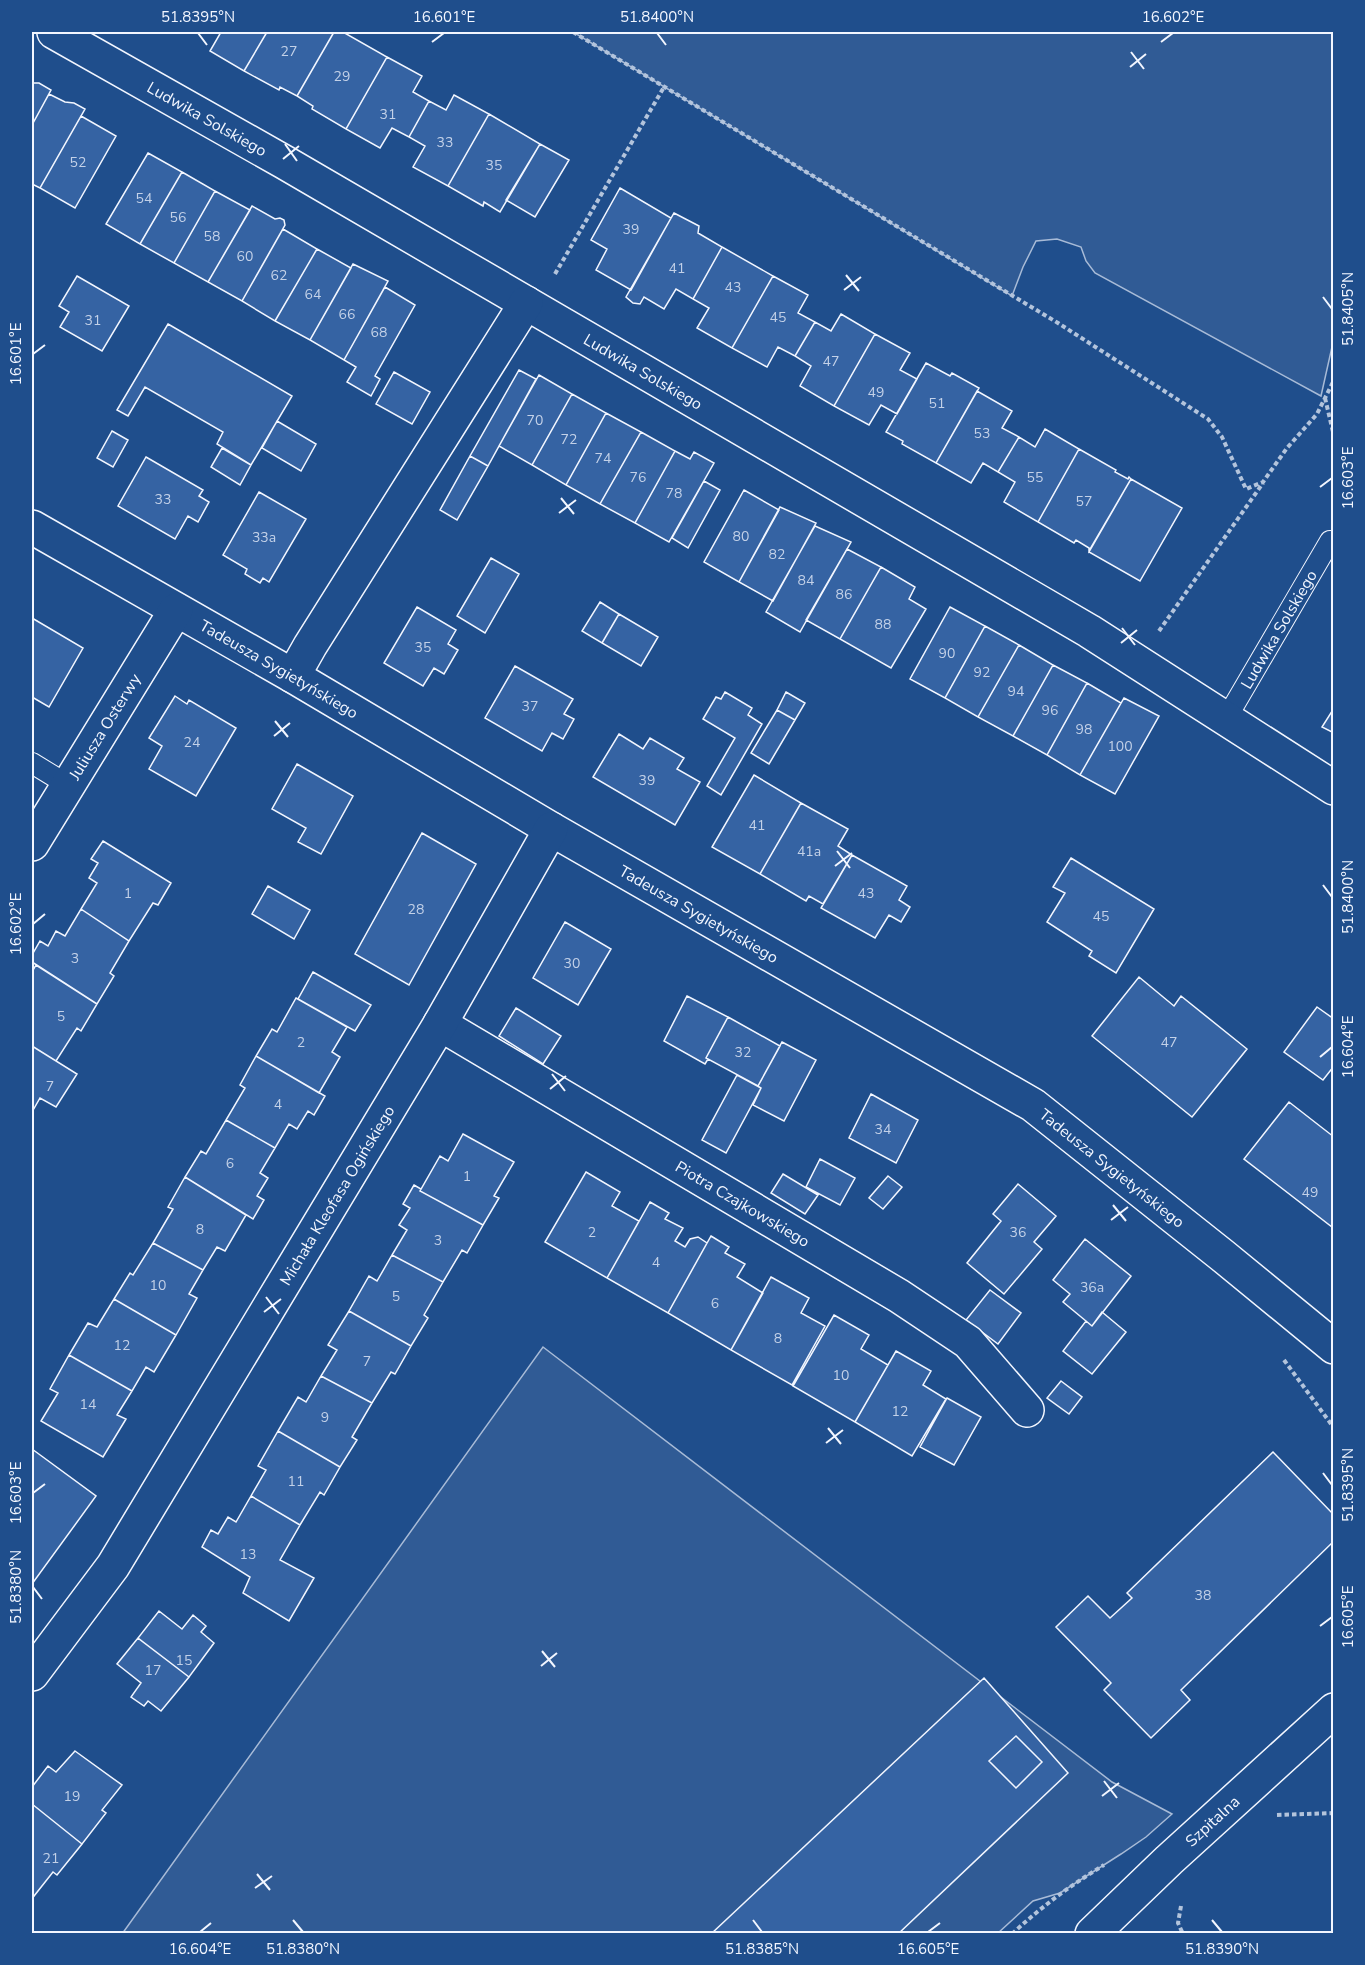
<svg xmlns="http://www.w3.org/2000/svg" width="1365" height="1965" viewBox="0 0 1365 1965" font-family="'Nunito Sans',sans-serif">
<rect width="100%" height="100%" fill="#1f4e8c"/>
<path fill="#305b95" stroke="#a8bbd7" stroke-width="1.5" d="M573,32H1333L1334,338L1321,396L1095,273L1086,261L1081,247L1057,239L1036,241L1023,267L1012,296Z
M543,1347L1112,1782L1172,1814L1146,1837L1121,1854L1060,1893L1033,1901L998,1933L122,1934Z"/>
<path fill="#3563a3" stroke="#f2f6ff" stroke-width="1.5" d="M221,32H267L244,71L210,51Z
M267,32H334L297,96L280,87L279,90L244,71Z
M334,32H343L387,57L346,129L312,109L313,106L297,96Z
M387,57L422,76L413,92L429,101L409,137L392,128L380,148L346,129Z
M32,83H39L51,90L32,125Z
M49,94L65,102L74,103L85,109L40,188L32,184V125Z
M454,95L489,114L448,186L413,167L425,146L409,137L429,101L446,110Z
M489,114L540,144L500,212L484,202L483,206L448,186Z
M81,116L116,136L75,208L40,188Z
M540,144L569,160L535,217L506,200Z
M148,153L182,172L140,244L106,224Z
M182,172L215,191L174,263L140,244Z
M620,188L671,218L631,290L596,270L607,249L591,240Z
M215,191L250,210L208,282L174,263Z
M252,206L275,219L280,218L284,220L285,225L242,301L208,282Z
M674,213L699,226L698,233L722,247L693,299L676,289L664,309L644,297L640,304L633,303L626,297Z
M283,229L317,249L275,321L242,301Z
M722,247L773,276L732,348L697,328L709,308L693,299Z
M317,249L351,268L310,340L275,321Z
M353,264L388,281L344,360L310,340Z
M77,276L129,306L102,351L60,327L69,312L59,306Z
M773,276L808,295L798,313L815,322L795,356L778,347L767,367L732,348Z
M385,287L415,305L375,376L380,379L371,396L347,382L356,367L344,360Z
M841,314L875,334L834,406L800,386L811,366L795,356L815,322L831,331Z
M168,324L292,396L251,465L217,444L223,432L145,387L128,416L117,410Z
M875,334L910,353L900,370L917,379L897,414L881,405L869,425L834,406Z
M926,363L950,376L952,373L979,388L936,463L902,444L903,441L886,432Z
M519,370L536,379L488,466L470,456Z
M394,372L430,392L412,424L376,404Z
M539,375L572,394L532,465L499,446Z
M977,391L1012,411L1002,428L1019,437L998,472L983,463L971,483L936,463Z
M572,394L606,413L566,485L532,465Z
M606,413L641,432L600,504L566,485Z
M277,421L316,444L301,471L262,448Z
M1045,429L1079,449L1038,522L1004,502L1015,482L998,472L1019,437L1035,447Z
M112,431L128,440L113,467L97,458Z
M641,432L675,451L635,523L600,504Z
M222,448L251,465L240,485L211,467Z
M1079,449L1116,470L1115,472L1128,479L1129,477L1131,479L1089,551V548L1076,540L1074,543L1038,522Z
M675,451L690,459L694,452L714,463L669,542L635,523Z
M470,456L488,466L457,520L440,510Z
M146,457L203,490L199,496L209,502L198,522L188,516L175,539L118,506Z
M1131,479L1182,508L1140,581L1089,552Z
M704,481L720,490L688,548L672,538Z
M744,490L779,510L739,582L704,562Z
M259,492L306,519L269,582L263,578L260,583L245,574L247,569L223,555Z
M780,507L816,523L773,601L739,582Z
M815,526L851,542L800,632L766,612Z
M847,549L881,567L840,639L806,620Z
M491,558L519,574L485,633L457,616Z
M881,567L915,587L909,599L926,609L891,668L840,639Z
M600,602L619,614L602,643L582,631Z
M417,607L456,630L448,644L458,650L444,674L434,668L423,686L384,663Z
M950,607L985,626L945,698L910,679Z
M619,614L658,637L641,666L602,643Z
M32,618L83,648L49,707L32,697Z
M985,626L1019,645L978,717L945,698Z
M1019,645L1053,665L1013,736L978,717Z
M1053,665L1087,683L1047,755L1013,736Z
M515,666L573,699L564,714L574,719L563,739L552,733L542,751L485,718Z
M1087,683L1121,703L1080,775L1047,755Z
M725,692L752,708L748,715L762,724L721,795L707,786L735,738L703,719L716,697L721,699Z
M786,692L805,703L795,720L777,710Z
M175,696L187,704L189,700L236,728L196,796L149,769L162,746L149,738Z
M1124,698L1159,716L1115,794L1080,775Z
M1334,708V733L1322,727Z
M777,710L795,720L769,764L751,753Z
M619,734L643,749L650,738L684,758L677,769L700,782L675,825L593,777Z
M297,764L353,796L321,854L298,842L306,828L272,809Z
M754,775L801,803L760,874L712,847Z
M801,803L848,829L838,846L852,855L823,904L809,896L806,901L760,874Z
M422,833L476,864L409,985L355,954Z
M103,841L171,883L158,905L153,903L129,941L81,909L97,883L89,878L98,863L91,859Z
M852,855L907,886L899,900L910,907L901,922L889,915L875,938L821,908Z
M1071,858L1154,909L1116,973L1089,956L1092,951L1047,922L1065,893L1053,887Z
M268,886L310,910L294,939L252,914Z
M81,909L129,941L110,973L114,976L97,1004L32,962V955L40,941L48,946L56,931L65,936Z
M565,922L611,949L578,1005L533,978Z
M36,965L97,1004L81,1031L77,1028L56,1061L32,1046V972Z
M313,972L371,1005L355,1031L298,999Z
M1139,977L1174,1006L1181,996L1247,1049L1192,1117L1092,1036Z
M687,996L728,1017L706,1058L708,1059L705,1064L664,1041Z
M296,998L347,1027L332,1052L340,1057L319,1093L256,1056L272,1029L277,1032Z
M1317,1007L1334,1019V1066L1323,1080L1284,1052Z
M516,1008L561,1036L543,1064L499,1036Z
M728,1017L780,1046L758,1086L706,1058Z
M782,1042L816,1060L784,1121L753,1105L761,1088L758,1086Z
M32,1046L77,1074L56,1107L40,1098L32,1112Z
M256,1056L325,1096L314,1115L308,1111L297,1129L289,1124L275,1148L226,1120L245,1088L240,1085Z
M737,1075L761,1088L726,1153L702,1140Z
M871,1094L918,1120L896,1163L849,1138Z
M1289,1102L1334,1137V1225L1332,1227L1244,1159Z
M226,1120L275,1148L260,1173L268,1178L257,1196L264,1200L253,1219L185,1177L201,1151L206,1154Z
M463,1134L514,1162L494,1196L499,1198L483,1225L420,1191L440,1156L448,1161Z
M820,1159L855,1178L840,1205L806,1187Z
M586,1172L620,1192L612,1206L639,1221L607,1278L545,1242Z
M783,1174L818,1195L805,1214L771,1193Z
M888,1176L902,1187L883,1209L869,1198Z
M185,1177L246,1215L225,1251L217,1247L203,1270L153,1243L173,1209L168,1207Z
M1018,1184L1056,1216L1034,1242L1042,1249L1004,1294L967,1263L1001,1221L993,1214Z
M414,1185L421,1189L420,1191L483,1225L467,1253L462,1250L443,1282L392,1255L407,1230L399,1225L410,1208L403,1204Z
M650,1202L669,1213L665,1219L683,1228L675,1241L685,1247L690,1239L698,1237L707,1243L668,1313L607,1278Z
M711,1236L729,1247L725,1253L745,1264L737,1277L763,1293L731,1350L668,1313Z
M1085,1239L1131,1276L1092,1326L1063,1302L1070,1294L1053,1280Z
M153,1243L203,1270L189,1294L197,1298L176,1335L114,1299L130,1273L133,1275Z
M392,1255L443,1282L424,1315L428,1318L411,1346L349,1311L369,1276L377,1281Z
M771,1277L809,1298L801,1313L825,1326L792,1385L731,1350Z
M990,1290L1021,1313L998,1344L966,1320Z
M114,1299L176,1335L154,1372L146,1367L132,1391L69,1355L88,1323L97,1327Z
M349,1311L411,1346L395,1374L391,1372L372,1403L321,1376L337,1350L328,1345Z
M1102,1312L1126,1332L1092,1374L1063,1351L1086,1321L1092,1326Z
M834,1315L869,1335L861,1349L888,1365L855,1422L793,1386Z
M896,1351L931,1371L923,1385L946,1399L912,1456L855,1422Z
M69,1355L132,1391L117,1415L126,1419L103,1457L41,1421L58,1393L50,1389Z
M321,1376L372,1403L352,1437L357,1440L340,1467L278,1431L298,1397L306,1402Z
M1061,1381L1082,1397L1069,1414L1047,1398Z
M947,1398L981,1417L954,1465L920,1447Z
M278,1431L340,1467L324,1495L320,1492L300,1525L251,1496L266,1470L258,1466Z
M32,1449L96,1496L32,1584Z
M1273,1452L1334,1515V1541L1181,1690L1190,1700L1151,1738L1104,1690L1111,1683L1056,1627L1088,1596L1110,1618L1132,1598L1127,1593Z
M251,1496L300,1525L280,1560L314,1578L289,1621L243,1593L250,1577L202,1547L211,1530L218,1534L228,1517L236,1522Z
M159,1611L182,1629L193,1615L206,1626L201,1632L214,1643L189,1677L138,1638Z
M138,1638L189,1677L161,1711L148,1701L144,1706L131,1697L141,1683L117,1664Z
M984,1678L1068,1773L898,1934H711Z
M1016,1736L1042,1762L1016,1788L989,1761Z
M75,1751L122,1785L102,1810L106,1813L82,1844L32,1804V1787L48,1766L56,1772Z
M32,1804L82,1844L57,1875L53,1872L34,1896L32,1894Z"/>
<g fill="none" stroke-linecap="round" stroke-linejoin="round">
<g stroke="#f2f6ff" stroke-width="22">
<g id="service">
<path id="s1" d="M1226,719L1330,541"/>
<path d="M32,763L68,785"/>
</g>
</g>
<g stroke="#f2f6ff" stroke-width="36">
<g id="minor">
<path id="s2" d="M54,32L284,162L1089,631L1334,788"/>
<path id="s3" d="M32,527L293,676L551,829L1033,1105L1223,1256L1334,1347"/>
<path d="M293,676L310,646L526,303"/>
<path id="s4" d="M32,844L176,610"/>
<path id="s5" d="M440,1024L899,1296L968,1342L1027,1410"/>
<path id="s6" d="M32,1674L113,1566L440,1024L551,829"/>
<path id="s7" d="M1092,1934L1169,1860L1334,1710"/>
</g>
</g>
<path stroke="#b3c4dc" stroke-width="4" stroke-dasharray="4.5 3" stroke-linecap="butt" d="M573,32L1058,323L1208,419L1222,437L1246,489L1263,482L1287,448L1317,414L1334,380
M555,274L664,87
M1325,398L1334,436
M1159,631L1263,483
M1284,1360L1334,1428
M1277,1815L1334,1813
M1181,1906L1178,1923L1183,1934
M1012,1934C1041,1907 1071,1885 1104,1865"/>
<use href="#service" stroke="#1f4e8c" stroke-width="20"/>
<use href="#minor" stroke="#1f4e8c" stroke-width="33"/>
</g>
<path fill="none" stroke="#f2f6ff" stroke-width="2" d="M198,33L207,45M657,33L666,45M432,42L444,33M1161,42L1173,33M1131,52L1144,69M1130,67L1146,54M285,144L297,161M283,159L299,146M846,275L859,291M844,290L861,277M1323,297L1332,309M33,354L45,345M1320,487L1332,478M561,498L574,514M559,513L576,500M1122,628L1135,645M1121,643L1137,630M275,721L288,737M274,736L290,723M837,851L850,868M835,866L852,853M1323,885L1332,897M33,924L45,914M1320,1057L1332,1047M552,1074L565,1091M550,1089L566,1076M1113,1205L1126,1221M1111,1220L1128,1207M266,1297L279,1314M264,1312L281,1299M828,1428L841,1444M826,1443L843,1430M1323,1473L1332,1485M33,1493L45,1484M33,1587L42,1599M1320,1626L1332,1617M542,1651L555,1667M541,1666L557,1653M1104,1781L1117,1798M1102,1796L1119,1783M257,1874L270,1890M255,1888L272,1876M293,1920L303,1932M753,1920L762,1932M1212,1920L1222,1932M200,1932L211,1923M928,1932L940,1923"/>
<g text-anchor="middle" stroke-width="4.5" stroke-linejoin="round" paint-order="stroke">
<g font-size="14" fill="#c3d1e8">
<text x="289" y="56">27</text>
<text x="342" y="81">29</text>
<text x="388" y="119">31</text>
<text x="445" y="147">33</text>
<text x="78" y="167">52</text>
<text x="494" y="170">35</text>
<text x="144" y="203">54</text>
<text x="178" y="222">56</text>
<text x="631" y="234">39</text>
<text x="212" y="241">58</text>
<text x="245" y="261">60</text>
<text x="677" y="273">41</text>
<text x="279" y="280">62</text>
<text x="733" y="292">43</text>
<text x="313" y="299">64</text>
<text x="347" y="319">66</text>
<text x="778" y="322">45</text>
<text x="93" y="325">31</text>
<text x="379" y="337">68</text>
<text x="831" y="366">47</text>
<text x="876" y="397">49</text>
<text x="937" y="408">51</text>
<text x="535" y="425">70</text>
<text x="982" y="438">53</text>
<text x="569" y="444">72</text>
<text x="603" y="463">74</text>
<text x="638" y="482">76</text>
<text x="1035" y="482">55</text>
<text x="674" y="498">78</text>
<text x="163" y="504">33</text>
<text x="1084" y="506">57</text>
<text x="741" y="541">80</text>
<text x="264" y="542">33a</text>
<text x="777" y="559">82</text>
<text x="806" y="585">84</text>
<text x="844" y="599">86</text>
<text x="883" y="629">88</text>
<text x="423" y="652">35</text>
<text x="947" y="658">90</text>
<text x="982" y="677">92</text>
<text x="1016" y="696">94</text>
<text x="530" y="711">37</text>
<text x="1050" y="715">96</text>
<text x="1084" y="734">98</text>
<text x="192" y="747">24</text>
<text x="1120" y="751">100</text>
<text x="647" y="785">39</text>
<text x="757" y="830">41</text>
<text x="809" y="856">41a</text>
<text x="128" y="898">1</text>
<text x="866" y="898">43</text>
<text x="416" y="914">28</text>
<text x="1101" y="921">45</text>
<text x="75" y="963">3</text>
<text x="572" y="968">30</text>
<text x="61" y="1021">5</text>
<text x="301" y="1047">2</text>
<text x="1169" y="1047">47</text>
<text x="743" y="1057">32</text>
<text x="50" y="1091">7</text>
<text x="278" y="1109">4</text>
<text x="883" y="1134">34</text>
<text x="230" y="1168">6</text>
<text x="467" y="1181">1</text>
<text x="1310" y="1197">49</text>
<text x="200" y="1234">8</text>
<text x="592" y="1237">2</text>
<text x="1018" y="1237">36</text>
<text x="438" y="1245">3</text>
<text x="656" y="1267">4</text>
<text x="158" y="1290">10</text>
<text x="1092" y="1292">36a</text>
<text x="396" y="1301">5</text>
<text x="715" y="1308">6</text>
<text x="778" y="1343">8</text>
<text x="122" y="1350">12</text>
<text x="367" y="1366">7</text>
<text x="841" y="1380">10</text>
<text x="88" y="1409">14</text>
<text x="900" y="1416">12</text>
<text x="325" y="1422">9</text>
<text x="296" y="1486">11</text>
<text x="248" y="1559">13</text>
<text x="1203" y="1600">38</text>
<text x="184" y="1665">15</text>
<text x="153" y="1675">17</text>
<text x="72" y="1801">19</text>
<text x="51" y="1863">21</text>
</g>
<g font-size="16" fill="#f2f6ff" stroke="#1f4e8c">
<text dy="6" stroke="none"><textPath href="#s2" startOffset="176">Ludwika Solskiego</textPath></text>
<text dy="6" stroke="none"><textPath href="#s2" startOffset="680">Ludwika Solskiego</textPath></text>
<text dy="6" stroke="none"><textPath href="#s1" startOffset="104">Ludwika Solskiego</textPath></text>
<text dy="6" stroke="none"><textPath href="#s3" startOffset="285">Tadeusza Sygietyńskiego</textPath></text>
<text dy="6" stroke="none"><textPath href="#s4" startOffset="138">Juliusza Osterwy</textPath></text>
<text dy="6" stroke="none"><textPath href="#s3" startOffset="771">Tadeusza Sygietyńskiego</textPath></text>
<text dy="6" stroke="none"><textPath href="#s3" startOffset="1257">Tadeusza Sygietyńskiego</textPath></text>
<text dy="6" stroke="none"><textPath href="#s6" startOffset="568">Michała Kleofasa Ogińskiego</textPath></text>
<text dy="6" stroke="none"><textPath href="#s5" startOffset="352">Piotra Czajkowskiego</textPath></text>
<text dy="6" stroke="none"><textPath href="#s7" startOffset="165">Szpitalna</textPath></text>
</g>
</g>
<rect width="1365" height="1965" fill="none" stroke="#1f4e8c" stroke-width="66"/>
<rect x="33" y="33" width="1299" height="1899" fill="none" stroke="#f2f6ff" stroke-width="2"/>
<g font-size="15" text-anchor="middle" fill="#f2f6ff">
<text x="198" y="22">51.8395°N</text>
<text x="444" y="22">16.601°E</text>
<text x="657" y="22">51.8400°N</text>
<text x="1173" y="22">16.602°E</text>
<text transform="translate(1348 309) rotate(-90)" y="5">51.8405°N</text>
<text transform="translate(16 354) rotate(-90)" y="5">16.601°E</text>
<text transform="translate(1348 478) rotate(-90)" y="5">16.603°E</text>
<text transform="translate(1348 897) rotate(-90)" y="5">51.8400°N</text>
<text transform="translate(16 924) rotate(-90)" y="5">16.602°E</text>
<text transform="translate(1348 1047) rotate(-90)" y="5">16.604°E</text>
<text transform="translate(1348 1485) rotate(-90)" y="5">51.8395°N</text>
<text transform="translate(16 1493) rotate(-90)" y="5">16.603°E</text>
<text transform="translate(16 1587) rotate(-90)" y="5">51.8380°N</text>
<text transform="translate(1348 1617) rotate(-90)" y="5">16.605°E</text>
<text x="200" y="1954">16.604°E</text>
<text x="303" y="1954">51.8380°N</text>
<text x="762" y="1954">51.8385°N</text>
<text x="928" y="1954">16.605°E</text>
<text x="1222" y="1954">51.8390°N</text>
</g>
</svg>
